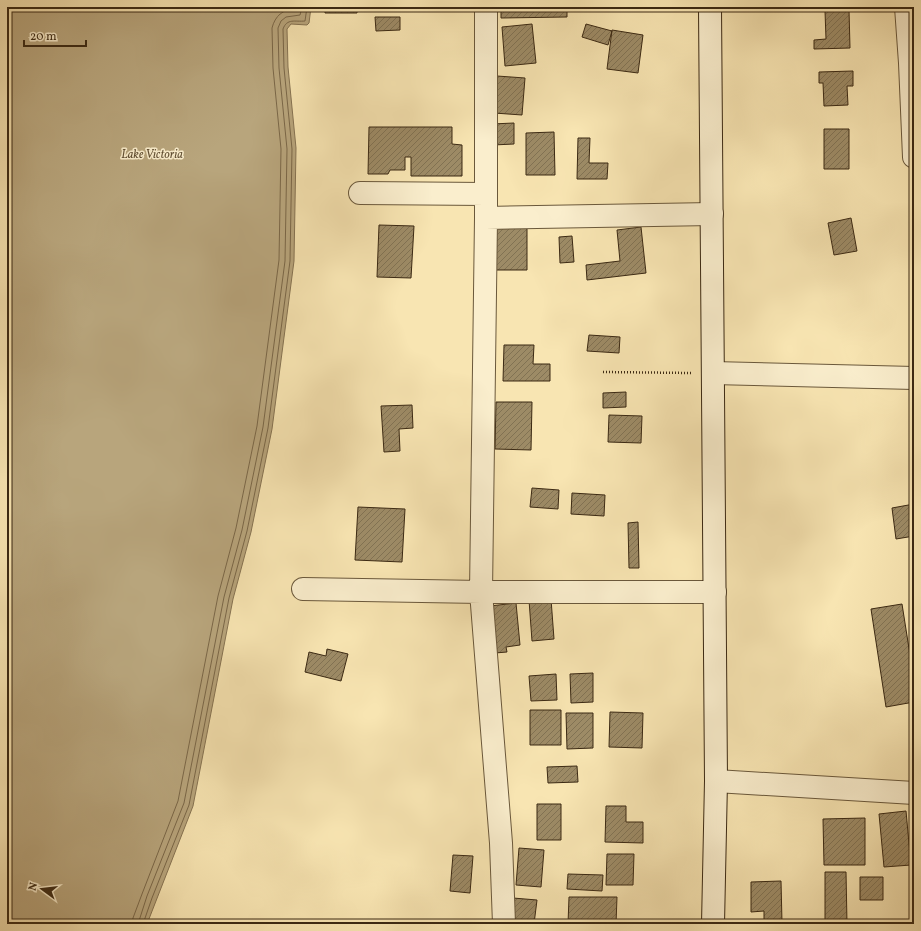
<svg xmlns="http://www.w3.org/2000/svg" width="921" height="931" viewBox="0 0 921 931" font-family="Vollkorn,serif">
<defs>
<pattern id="building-hatch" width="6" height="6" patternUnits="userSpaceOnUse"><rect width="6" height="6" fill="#9d8b66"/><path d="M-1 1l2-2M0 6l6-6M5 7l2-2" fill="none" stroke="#817253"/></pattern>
</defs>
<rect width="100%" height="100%" fill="#f8e5b2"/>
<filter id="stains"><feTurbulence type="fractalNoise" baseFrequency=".005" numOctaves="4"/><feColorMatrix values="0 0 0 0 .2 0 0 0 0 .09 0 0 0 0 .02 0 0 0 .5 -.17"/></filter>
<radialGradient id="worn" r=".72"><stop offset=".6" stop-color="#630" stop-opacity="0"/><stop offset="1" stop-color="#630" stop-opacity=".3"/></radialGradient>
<path fill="#b8a57c" stroke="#867352" d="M7,7H311L309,23L307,25L291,24L287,29L288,67L296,148L294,261L272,429L251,532L233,599L193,806L147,924H7Z"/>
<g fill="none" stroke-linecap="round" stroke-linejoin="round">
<path stroke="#7a6748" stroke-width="1" d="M132,924L133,918L142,894L178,801L218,596L236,528L257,426L279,260L281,149L273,68L272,28C275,16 283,9 295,9L296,7
M138,924L147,896L184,803L224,597L242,530L263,427L285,261L287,149L279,68L278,28L281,21L286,17L300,15L302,7
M143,924L152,898L189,805L229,598L247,531L268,428L290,261L292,149L284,68L283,29C287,18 295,22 305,21L307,7"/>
</g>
<path fill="url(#building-hatch)" stroke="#3b2913" d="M325,7H357V13H325Z
M501,7H567V17L501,18Z
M849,10L850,48L814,49V40L826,39L825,11Z
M375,17H400V30L376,31Z
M532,24L536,63L505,66L502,27Z
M586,24L612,31L608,45L582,37Z
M612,30L643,35L638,73L607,69Z
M853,71V86H847L848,105L824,106L823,83H819V72Z
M497,76L525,78L522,115L494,113Z
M514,123V144L493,145L492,124Z
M369,127H452V144L462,145V176H411V157H405V170H390L388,174H368Z
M824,129H849V169H824Z
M554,132L555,175H526V133Z
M578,138H590L589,163H608L607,179H577Z
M851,218L857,251L834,255L828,223Z
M379,225L414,226L411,278L377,277Z
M641,227L646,273L587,280L586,265L620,261L617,230Z
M494,228H527V270H494Z
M572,236L574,262L560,263L559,237Z
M589,335L620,337L619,353L587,351Z
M504,345H534L533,364H550V381H503Z
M626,392V407L603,408V393Z
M496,402H532L531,450L495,449Z
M412,405L413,428L399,429L400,451L384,452L381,406Z
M609,415L642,416L641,443L608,442Z
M532,488L559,490L558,509L530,507Z
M572,493L605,495L604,516L571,514Z
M914,504V536L896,539L892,508Z
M358,507L405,509L402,562L355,560Z
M638,522L639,568H629L628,523Z
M551,599L554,639L532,641L529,600Z
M516,603L520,645L506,647L507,652L495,653L490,606Z
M902,604L913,674H914V702L886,707L871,609Z
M327,649L348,654L341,681L305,672L309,652L326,656Z
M593,673V702L571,703L570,674Z
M556,674L557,700L531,701L529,676Z
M530,710H561V745H530Z
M610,712L643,713L642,748L609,747Z
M566,713H593V748L567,749Z
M577,766L578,782L548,783L547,767Z
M537,804H561V840H537Z
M606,806H626V822H643V843L605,842Z
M906,811L911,865L884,867L879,814Z
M865,818V865H824L823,819Z
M519,848L544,850L541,887L516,885Z
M607,854H634L633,885H606Z
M453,855L473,856L470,893L450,891Z
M825,872H846L847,924H825Z
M568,874L603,875L602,891L567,889Z
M860,877H883V900H860Z
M781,881L782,923L764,924V911L751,912V882Z
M569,897H617L616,924H568Z
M513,898L537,900L534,924H510Z"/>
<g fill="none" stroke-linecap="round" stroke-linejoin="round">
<g stroke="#6a583b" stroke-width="24">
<path id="street" d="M486,7V218L481,592L501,843L504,924
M906,7L910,63L914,157
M360,193L486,194
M486,218L712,214
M713,373L914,378
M303,589L481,592H715
M716,781L914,793"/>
</g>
<g stroke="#3b2913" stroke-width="24">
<path id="secondary" d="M710,7L716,781L713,924"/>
</g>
<path stroke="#3b2913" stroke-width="2.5" stroke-dasharray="1 2" stroke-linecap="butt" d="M603,372L692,373"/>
<use href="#street" stroke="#faeecd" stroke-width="22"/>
<use href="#secondary" stroke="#faeecd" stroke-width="22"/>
</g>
<g text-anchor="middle" stroke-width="3" stroke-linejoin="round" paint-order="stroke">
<g font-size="12" font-style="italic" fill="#604e32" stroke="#faeecd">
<text x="152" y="158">Lake Victoria</text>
</g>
</g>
<rect width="921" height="931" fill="none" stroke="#f8e5b2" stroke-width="24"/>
<rect x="8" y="8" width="905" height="915" fill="none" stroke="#3b2913" stroke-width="2"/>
<rect x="12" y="12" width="897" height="907" fill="none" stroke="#3b2913"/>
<g transform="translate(42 889) rotate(285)" stroke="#faeecd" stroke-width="3" paint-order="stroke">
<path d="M0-3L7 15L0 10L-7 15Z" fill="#3b2913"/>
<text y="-6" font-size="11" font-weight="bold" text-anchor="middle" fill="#3b2913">N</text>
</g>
<path d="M24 40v6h62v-6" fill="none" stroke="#3b2913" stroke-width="2"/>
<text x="30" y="40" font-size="12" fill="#3b2913" stroke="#faeecd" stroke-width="3" paint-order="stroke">20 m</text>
<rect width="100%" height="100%" filter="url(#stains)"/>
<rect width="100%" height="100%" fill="url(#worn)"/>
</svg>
